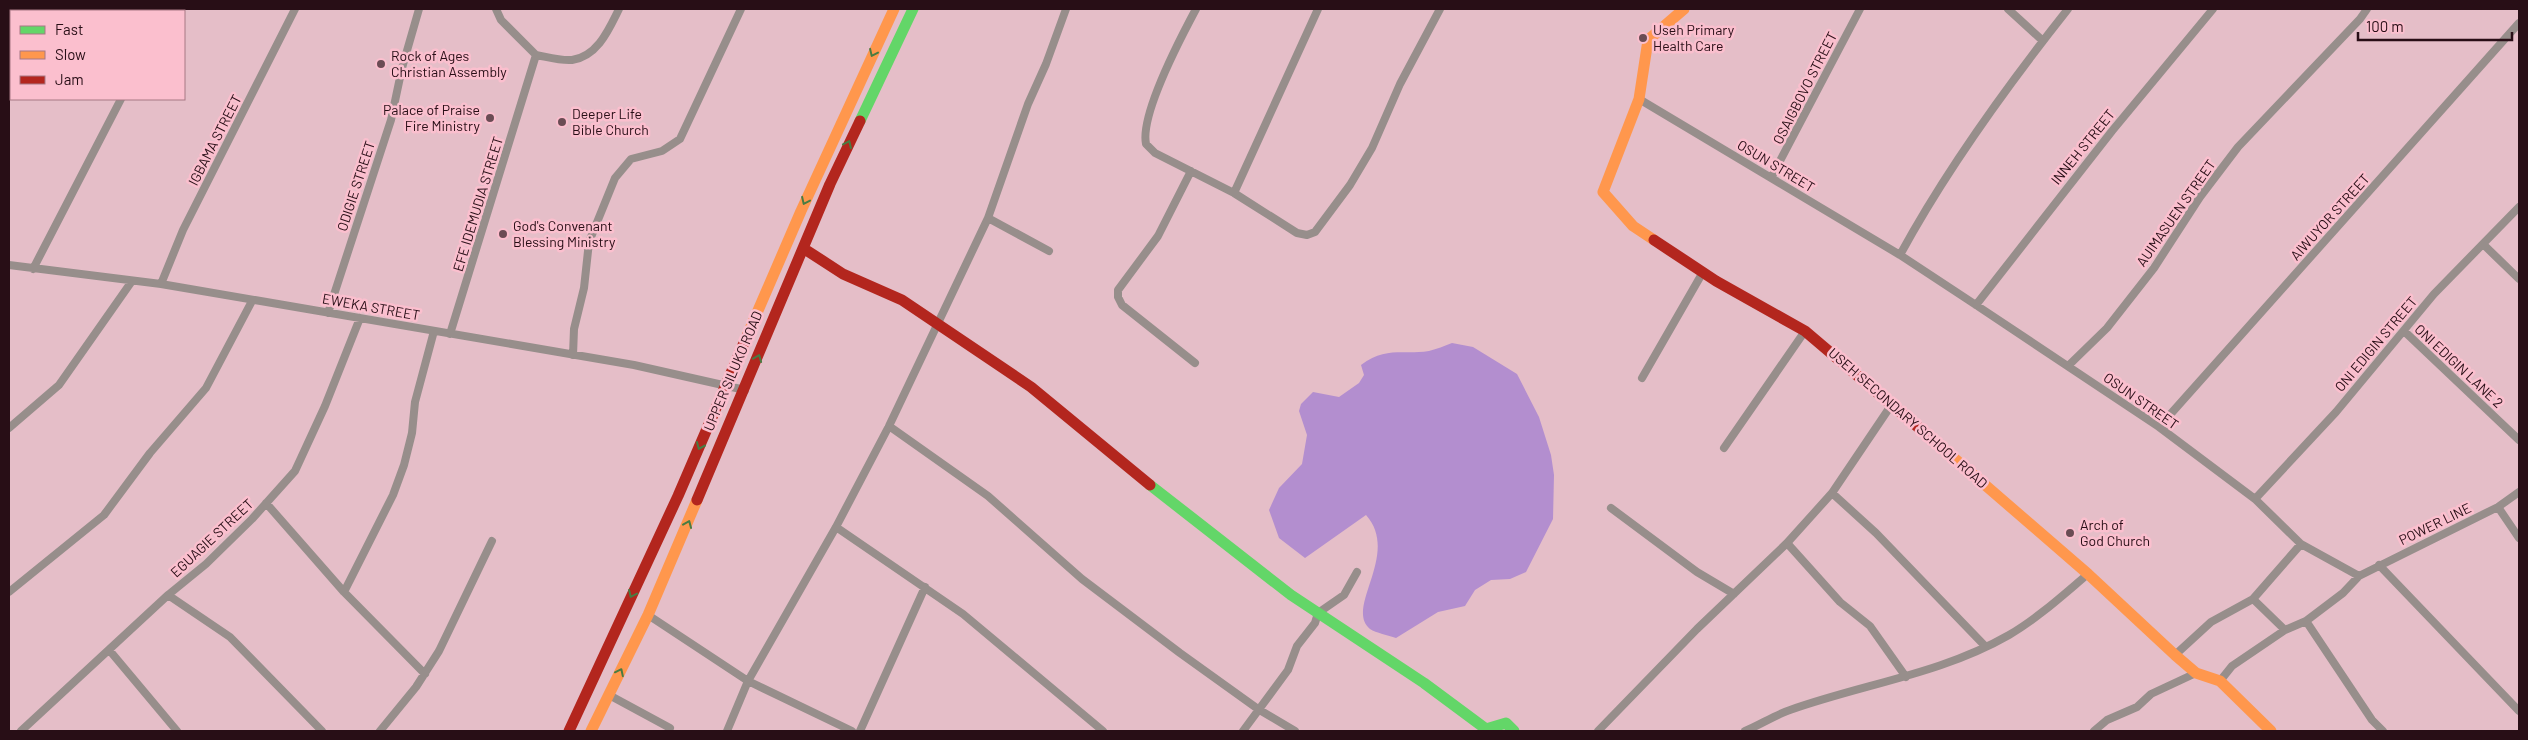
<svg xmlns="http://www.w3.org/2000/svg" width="2528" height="740" viewBox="0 0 2528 740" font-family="Barlow,sans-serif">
<rect width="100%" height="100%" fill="#e5bec8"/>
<path fill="#b38ecf" d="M1452,343L1473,347L1517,374L1539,417L1551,455L1554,475L1553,519L1526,572L1510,579L1491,580L1475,590L1465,606L1438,612L1396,638C1388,635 1376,633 1370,629C1344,608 1401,554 1366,515L1305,558L1279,538L1269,510L1279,488L1302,464L1307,435L1299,411L1301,404L1313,392L1339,397L1359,383L1364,375L1361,365C1386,346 1402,355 1429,351C1437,349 1444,346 1452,343Z"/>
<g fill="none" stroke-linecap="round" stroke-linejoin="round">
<path stroke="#978e8b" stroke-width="8" d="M1196,9C1181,37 1140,115 1146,144L1155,153L1234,193L1297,233L1307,235L1315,232L1350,185L1372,148L1400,84L1440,9
M2008,9L2043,41
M22,11L23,9
M160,11L161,9
M9,45L11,38
M536,55C547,57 561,61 572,60C598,56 609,29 619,9
M1639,99L1900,255L1976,305L2159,427L2255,499L2301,544L2359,576
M1191,171L1158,236L1118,290V297L1122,305L1195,363
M1771,178L1860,9
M1234,193L1318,9
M988,218L1049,251
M2483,244L2519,279
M1900,255C1947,168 2007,86 2068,9
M9,265L161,284L634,365L745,390
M33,269L121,99
M161,284L183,230L295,9
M1976,305L2112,131L2213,9
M328,313L391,120L402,68L419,9
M2404,331L2519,440
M450,334L536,55L501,20L496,9
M573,355L574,329L584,288L589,242L615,178L631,159L662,151L680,139L741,9
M2068,366L2107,328L2154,268L2200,197L2238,147L2360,19L2367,9
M1642,378L1703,272
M889,426L988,496L1082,579L1180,653L1258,709L1295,731
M2159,427L2519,23
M9,428L59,385L132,281
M1724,448L1805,331
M1832,493L1876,533L1985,646
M2255,499L2336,412L2434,294L2519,207
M266,503L344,592L425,674
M2498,507L2519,538
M1611,508L1697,572L1734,594
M836,527L963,614L1103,731
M1787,543L1840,602L1870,626L1906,677
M2379,565L2519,711
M9,592L104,515L150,453L206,388L252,301
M344,592L393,495L404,465L412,433L415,402L434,331
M168,595L230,637L322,731
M2253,599L2285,630
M648,615L748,681L852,731
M2306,621L2372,720L2383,731
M110,651L177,731
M2175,655L2211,622L2253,599L2301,544
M2220,681L2232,666L2285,630L2306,621L2343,593L2359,576L2498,507L2519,492
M609,695L670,728
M21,731L168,595L206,564L252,519L295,471L325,406L360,318
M380,731L416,687L439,651L492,541
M727,731L748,681L836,527L889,426L988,218L1028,104L1046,64L1066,9
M860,731L925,587
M1243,731L1288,670L1297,646L1315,623L1318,613L1344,595L1357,572
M1598,731L1697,629L1787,543L1832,493L1892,404
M1745,731C1760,725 1775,715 1790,710C1863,684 1941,674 2009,635C2038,618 2063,595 2088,574
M2094,731L2107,720L2137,707L2151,694L2196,673"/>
<path stroke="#63d668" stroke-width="11" d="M860,121L913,9
M1150,485L1291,595L1424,683L1486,729L1506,723L1514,731"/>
<path stroke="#ff974d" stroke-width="11" d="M1654,240L1633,226L1603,192L1639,99L1648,40L1684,9
M747,336L801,211L894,9
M1925,433L2088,574L2175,655L2196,673L2220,681L2271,731
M591,731L648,615L697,500"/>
<path stroke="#b3261e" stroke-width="11" d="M1654,240L1716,281L1805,331L1925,433
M803,248L843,274L902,300L1031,387L1150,485
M697,500L830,184L860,121
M569,731L678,496L747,336"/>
</g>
<defs><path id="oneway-chevron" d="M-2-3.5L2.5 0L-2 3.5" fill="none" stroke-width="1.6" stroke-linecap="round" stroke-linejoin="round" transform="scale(1.25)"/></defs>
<g stroke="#487c43">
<use href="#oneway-chevron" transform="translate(873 53) rotate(115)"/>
<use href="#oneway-chevron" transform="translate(848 144) rotate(-65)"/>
<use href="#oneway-chevron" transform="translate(805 201) rotate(115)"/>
<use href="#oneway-chevron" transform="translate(758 358) rotate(-68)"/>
<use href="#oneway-chevron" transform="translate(700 446) rotate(114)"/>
<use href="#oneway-chevron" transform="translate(688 524) rotate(-67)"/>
<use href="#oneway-chevron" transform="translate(632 594) rotate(115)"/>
<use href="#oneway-chevron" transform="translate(620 672) rotate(-64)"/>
</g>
<g fill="#6a4c54" stroke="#fbbfce" stroke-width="2">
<circle cx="1643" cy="38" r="5"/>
<circle cx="381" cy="64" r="5"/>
<circle cx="490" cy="118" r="5"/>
<circle cx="562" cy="122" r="5"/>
<circle cx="503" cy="234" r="5"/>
<circle cx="2070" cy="533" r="5"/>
</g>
<g text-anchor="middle" stroke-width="5" stroke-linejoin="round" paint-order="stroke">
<g font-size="14" fill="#280e16" stroke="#fbbfce" text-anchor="start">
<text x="1653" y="35">Useh Primary<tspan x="1653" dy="16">Health Care</tspan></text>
<text x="391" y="61">Rock of Ages<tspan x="391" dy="16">Christian Assembly</tspan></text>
<text x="480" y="115" text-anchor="end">Palace of Praise<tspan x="480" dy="16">Fire Ministry</tspan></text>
<text x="572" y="119">Deeper Life<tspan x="572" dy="16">Bible Church</tspan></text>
<text x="513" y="231">God's Convenant<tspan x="513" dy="16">Blessing Ministry</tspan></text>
<text x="2080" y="530">Arch of<tspan x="2080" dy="16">God Church</tspan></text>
</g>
<g font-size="14" fill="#280e16" stroke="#fbbfce">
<text transform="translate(1805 88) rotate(-63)" y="5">OSAIGBOVO STREET</text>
<text transform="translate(215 140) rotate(-63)" y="5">IGBAMA STREET</text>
<text transform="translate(2083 147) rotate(-51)" y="5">INNEH STREET</text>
<text transform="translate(1776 166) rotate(31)" y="5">OSUN STREET</text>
<text transform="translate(356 186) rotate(-72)" y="5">ODIGIE STREET</text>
<text transform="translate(478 204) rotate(-73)" y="5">EFE IDEMUDIA STREET</text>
<text transform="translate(2176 213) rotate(-55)" y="5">AUIMASUEN STREET</text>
<text transform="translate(2330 217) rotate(-48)" y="5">AIWUYOR STREET</text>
<text transform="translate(371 307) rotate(10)" y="5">EWEKA STREET</text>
<text transform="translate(2376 344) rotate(-50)" y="5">ONI EDIGIN STREET</text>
<text transform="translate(2459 366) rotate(43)" y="5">ONI EDIGIN LANE 2</text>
<text transform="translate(733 371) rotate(-67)" y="5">UPPER SILUKO ROAD</text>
<text transform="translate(2141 401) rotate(35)" y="5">OSUN STREET</text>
<text transform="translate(1908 418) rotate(41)" y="5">USEH SECONDARY SCHOOL ROAD</text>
<text transform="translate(2435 524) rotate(-26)" y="5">POWER LINE</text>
<text transform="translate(212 538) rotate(-43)" y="5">EGUAGIE STREET</text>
</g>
</g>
<rect width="2528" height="740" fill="none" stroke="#280e16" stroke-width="20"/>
<rect x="10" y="10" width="175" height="90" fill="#fbbfce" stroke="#a77884"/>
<rect x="20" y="26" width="25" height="8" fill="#63d668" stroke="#a77884"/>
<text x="55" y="35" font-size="15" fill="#280e16">Fast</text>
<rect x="20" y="51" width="25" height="8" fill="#ff974d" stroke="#a77884"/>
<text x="55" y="60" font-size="15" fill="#280e16">Slow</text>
<rect x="20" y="76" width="25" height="8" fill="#b3261e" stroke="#a77884"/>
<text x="55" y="85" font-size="15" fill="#280e16">Jam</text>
<path d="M2358 32v8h154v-8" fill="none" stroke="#280e16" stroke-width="2.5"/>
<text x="2366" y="32" font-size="15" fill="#280e16" stroke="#fbbfce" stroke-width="4" paint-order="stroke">100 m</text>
</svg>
